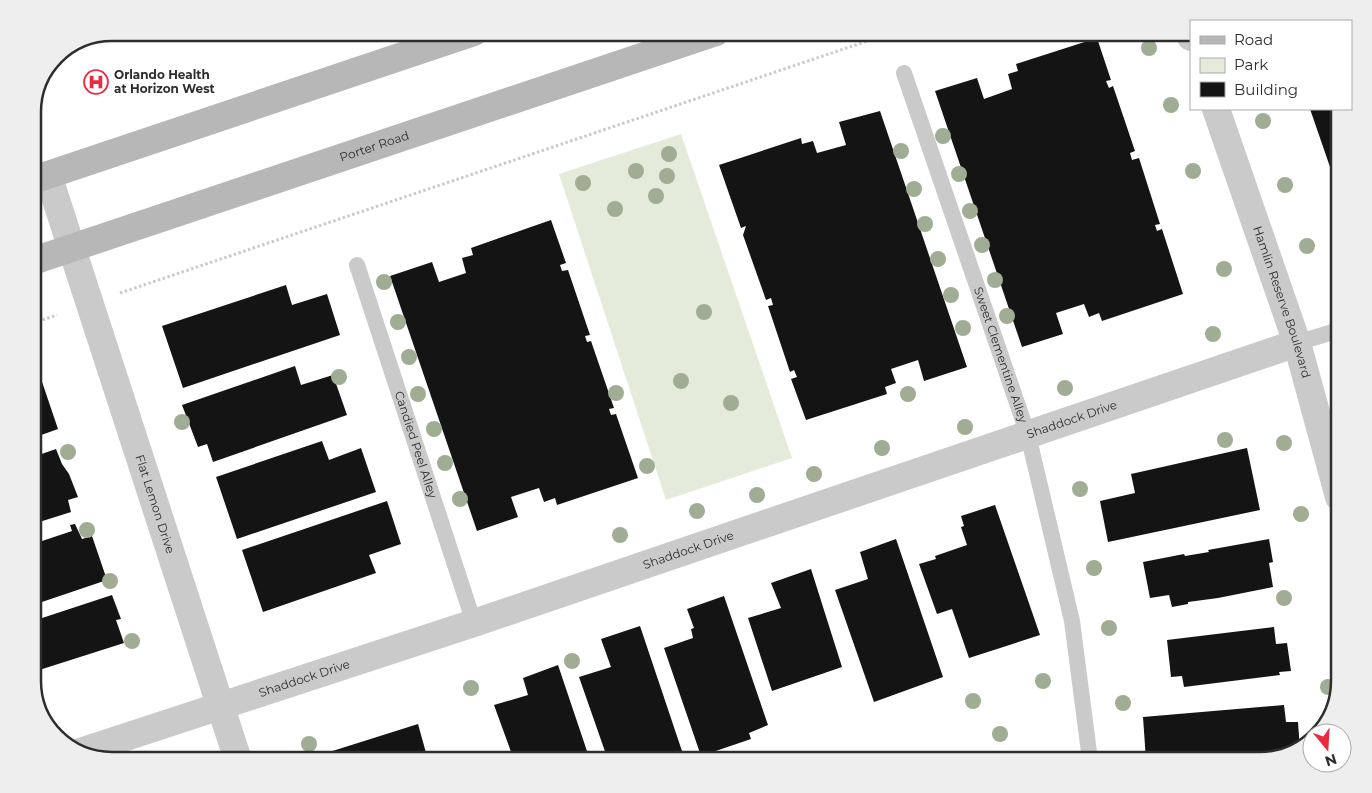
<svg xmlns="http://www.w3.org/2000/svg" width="1372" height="793" viewBox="0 0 1372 793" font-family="Montserrat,sans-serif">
<rect width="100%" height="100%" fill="#fff"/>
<path fill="#e4ebda" d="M681,134L792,458L666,500L559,174Z"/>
<path fill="#141414" d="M1097,38L1111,80L1106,81L1109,88L1113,86L1135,151L1130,153L1132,160L1139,158L1160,224L1155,225L1157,231L1162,229L1183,294L1102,321L1099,313L1089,317L1084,304L1056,313L1063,334L1022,347L935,91L977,78L984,99L1012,89L1008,74L1018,71L1016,64Z
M1310,109H1339V193Z
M880,111L967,367L924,381L918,360L891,369L896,383L885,387L887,394L806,420L791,379L797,377L794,370L790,372L768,306L773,305L771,298L766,300L743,235L746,226L741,228L719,165L801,138L802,144L813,141L817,153L846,145L839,122Z
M551,220L566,263L560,265L562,271L568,270L590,335L585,336L587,342L591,341L614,408L609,409L611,415L616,414L638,478L557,505L555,498L544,502L539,488L511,497L518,517L477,531L390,276L432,262L439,282L466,273L462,258L473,255L471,248Z
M286,285L292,305L327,294L340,335L183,388L162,326Z
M295,366L301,385L333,375L347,415L213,462L207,444L198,447L182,405Z
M37,367L58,429L33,438V369Z
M322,441L329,460L361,448L376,492L237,539L216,477Z
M1247,448L1260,510L1108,542L1100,501L1135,493L1131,474Z
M56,449L62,464L69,474L78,497L68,500L71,512L33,524V457Z
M387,501L401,544L369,555L376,573L263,612L242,550Z
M995,505L1040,635L969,658L952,609L937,614L919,564L936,559L935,556L967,545L961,527L964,526L961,516Z
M75,524L82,539L92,536L107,580L33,605V544L72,531L70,525Z
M896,539L943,677L874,702L835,590L868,579L860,552Z
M1269,539L1273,562L1269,563L1273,587L1218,598L1188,602V604L1172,607L1169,595L1150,598L1143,562L1184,554L1185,556L1209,552L1208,550Z
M811,569L842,667L772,691L748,618L781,608L771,583Z
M112,595L121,619L116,620L124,643L33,672V621Z
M724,596L768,725L749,733L751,739L701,756L664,648L693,638L691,629L694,628L687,609Z
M640,626L685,760H608L579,677L611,667L601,639Z
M1274,627L1276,644L1287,643L1291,671L1279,672L1280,675L1184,687L1182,676L1171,677L1167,640Z
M558,665L590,760H514L494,705L528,695L523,678Z
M1284,705L1286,722H1298L1300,750L1260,760H1181V759L1146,760L1143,717Z
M418,724L428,760H304Z"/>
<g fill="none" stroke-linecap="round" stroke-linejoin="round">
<path stroke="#cacaca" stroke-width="3" stroke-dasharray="2.5 2.5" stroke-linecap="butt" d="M120,293L894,32
M33,323L57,315"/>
<g stroke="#cacaca" stroke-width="16">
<path id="s1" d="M904,73L1028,435L1072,621L1090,760"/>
<path id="s2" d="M357,265L474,623"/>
<path d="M1297,343L1339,330"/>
</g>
<g stroke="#cacaca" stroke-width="28">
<path d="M1189,32L1191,37"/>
<path id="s3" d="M1216,109L1297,343L1339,497"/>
<path id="s4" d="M48,175L238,760"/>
<path id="s5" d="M80,752L474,623L1297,343"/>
</g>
<g stroke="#b7b7b7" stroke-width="28">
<path d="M33,180L474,32"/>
<path id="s6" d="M33,261L716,32"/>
</g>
</g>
<g fill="#a0ac93">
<circle cx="1149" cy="48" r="8"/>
<circle cx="1171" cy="105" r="8"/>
<circle cx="1263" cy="121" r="8"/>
<circle cx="943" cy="136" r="8"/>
<circle cx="901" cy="151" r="8"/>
<circle cx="669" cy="154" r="8"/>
<circle cx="636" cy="171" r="8"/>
<circle cx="1193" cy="171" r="8"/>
<circle cx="959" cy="174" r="8"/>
<circle cx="667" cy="176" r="8"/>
<circle cx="583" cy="183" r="8"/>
<circle cx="1285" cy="185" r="8"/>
<circle cx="914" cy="189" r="8"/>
<circle cx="656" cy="196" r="8"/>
<circle cx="615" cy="209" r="8"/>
<circle cx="970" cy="211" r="8"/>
<circle cx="925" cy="224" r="8"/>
<circle cx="982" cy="245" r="8"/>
<circle cx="1307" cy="246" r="8"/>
<circle cx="938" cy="259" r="8"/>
<circle cx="1224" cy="269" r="8"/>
<circle cx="995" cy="280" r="8"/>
<circle cx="384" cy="282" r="8"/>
<circle cx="951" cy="295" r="8"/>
<circle cx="704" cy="312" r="8"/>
<circle cx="1007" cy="316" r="8"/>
<circle cx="398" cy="322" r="8"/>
<circle cx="963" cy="328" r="8"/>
<circle cx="1213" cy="334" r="8"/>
<circle cx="409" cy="357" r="8"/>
<circle cx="339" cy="377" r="8"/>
<circle cx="681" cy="381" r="8"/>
<circle cx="1065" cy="388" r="8"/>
<circle cx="616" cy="393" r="8"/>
<circle cx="418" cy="394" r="8"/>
<circle cx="908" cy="394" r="8"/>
<circle cx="731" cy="403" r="8"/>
<circle cx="182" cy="422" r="8"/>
<circle cx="965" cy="427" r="8"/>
<circle cx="434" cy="429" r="8"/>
<circle cx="1225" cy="440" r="8"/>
<circle cx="1284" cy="443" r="8"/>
<circle cx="882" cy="448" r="8"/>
<circle cx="68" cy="452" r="8"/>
<circle cx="445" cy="463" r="8"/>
<circle cx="647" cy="466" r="8"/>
<circle cx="814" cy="474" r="8"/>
<circle cx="1080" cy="489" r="8"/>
<circle cx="757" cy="495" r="8"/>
<circle cx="460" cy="499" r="8"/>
<circle cx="697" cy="511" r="8"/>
<circle cx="1301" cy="514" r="8"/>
<circle cx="87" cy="530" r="8"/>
<circle cx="620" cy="535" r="8"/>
<circle cx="1094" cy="568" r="8"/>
<circle cx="110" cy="581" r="8"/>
<circle cx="1284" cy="598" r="8"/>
<circle cx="1109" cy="628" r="8"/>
<circle cx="132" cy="641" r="8"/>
<circle cx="572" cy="661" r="8"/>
<circle cx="1043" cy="681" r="8"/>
<circle cx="1328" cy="687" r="8"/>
<circle cx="471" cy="688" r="8"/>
<circle cx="973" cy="701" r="8"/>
<circle cx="1123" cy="703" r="8"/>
<circle cx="1000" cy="734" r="8"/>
<circle cx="309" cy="744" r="8"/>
</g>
<defs>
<g id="hospital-ring" transform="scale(1.25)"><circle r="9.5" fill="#fff" stroke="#e82b40" stroke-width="1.5"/><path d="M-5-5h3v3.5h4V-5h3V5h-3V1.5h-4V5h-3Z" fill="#e82b40"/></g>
</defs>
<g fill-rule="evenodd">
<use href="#hospital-ring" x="96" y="82"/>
</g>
<g text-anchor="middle" stroke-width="5" stroke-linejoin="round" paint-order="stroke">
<g font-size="12" font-weight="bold" fill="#2d2d2d" stroke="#fff" text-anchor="start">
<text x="114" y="79">Orlando Health<tspan x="114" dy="14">at Horizon West</tspan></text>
</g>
<g font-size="12" fill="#2d2d2d" stroke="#fff">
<text dy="4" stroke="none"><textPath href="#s6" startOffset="360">Porter Road</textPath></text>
<text dy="4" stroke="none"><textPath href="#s3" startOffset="204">Hamlin Reserve Boulevard</textPath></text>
<text dy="4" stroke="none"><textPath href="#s1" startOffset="298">Sweet Clementine Alley</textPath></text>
<text dy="4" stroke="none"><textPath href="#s5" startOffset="1046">Shaddock Drive</textPath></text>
<text dy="4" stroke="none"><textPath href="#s2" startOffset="189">Candied Peel Alley</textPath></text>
<text dy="4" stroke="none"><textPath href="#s4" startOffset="346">Flat Lemon Drive</textPath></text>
<text dy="4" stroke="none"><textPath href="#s5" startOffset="641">Shaddock Drive</textPath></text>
<text dy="4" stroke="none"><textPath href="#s5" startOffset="236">Shaddock Drive</textPath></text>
</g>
</g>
<path d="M0 0H1372V793H0ZM112 41H1260A71 71 0 0 1 1331 112V681A71 71 0 0 1 1260 752H112A71 71 0 0 1 41 681V112A71 71 0 0 1 112 41Z" fill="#eee" fill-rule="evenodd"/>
<path fill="none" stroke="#2d2d2d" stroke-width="2.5" d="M112 41H1260A71 71 0 0 1 1331 112V681A71 71 0 0 1 1260 752H112A71 71 0 0 1 41 681V112A71 71 0 0 1 112 41Z"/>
<rect x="1190" y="20" width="162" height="90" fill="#ffffff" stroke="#ababab"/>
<rect x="1200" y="36" width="25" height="8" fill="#b7b7b7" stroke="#ababab"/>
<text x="1234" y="45" font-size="15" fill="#2d2d2d">Road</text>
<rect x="1200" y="58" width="25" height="15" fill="#e4ebda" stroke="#ababab"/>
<text x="1234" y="70" font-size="15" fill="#2d2d2d">Park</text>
<rect x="1200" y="82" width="25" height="15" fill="#141414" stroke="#ababab"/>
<text x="1234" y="95" font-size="15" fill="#2d2d2d">Building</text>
<g transform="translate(1327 748) rotate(162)"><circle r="24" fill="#ffffff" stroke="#ababab"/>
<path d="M0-4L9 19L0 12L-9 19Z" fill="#e82b40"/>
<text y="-8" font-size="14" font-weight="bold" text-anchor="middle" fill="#2d2d2d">N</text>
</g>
</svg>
